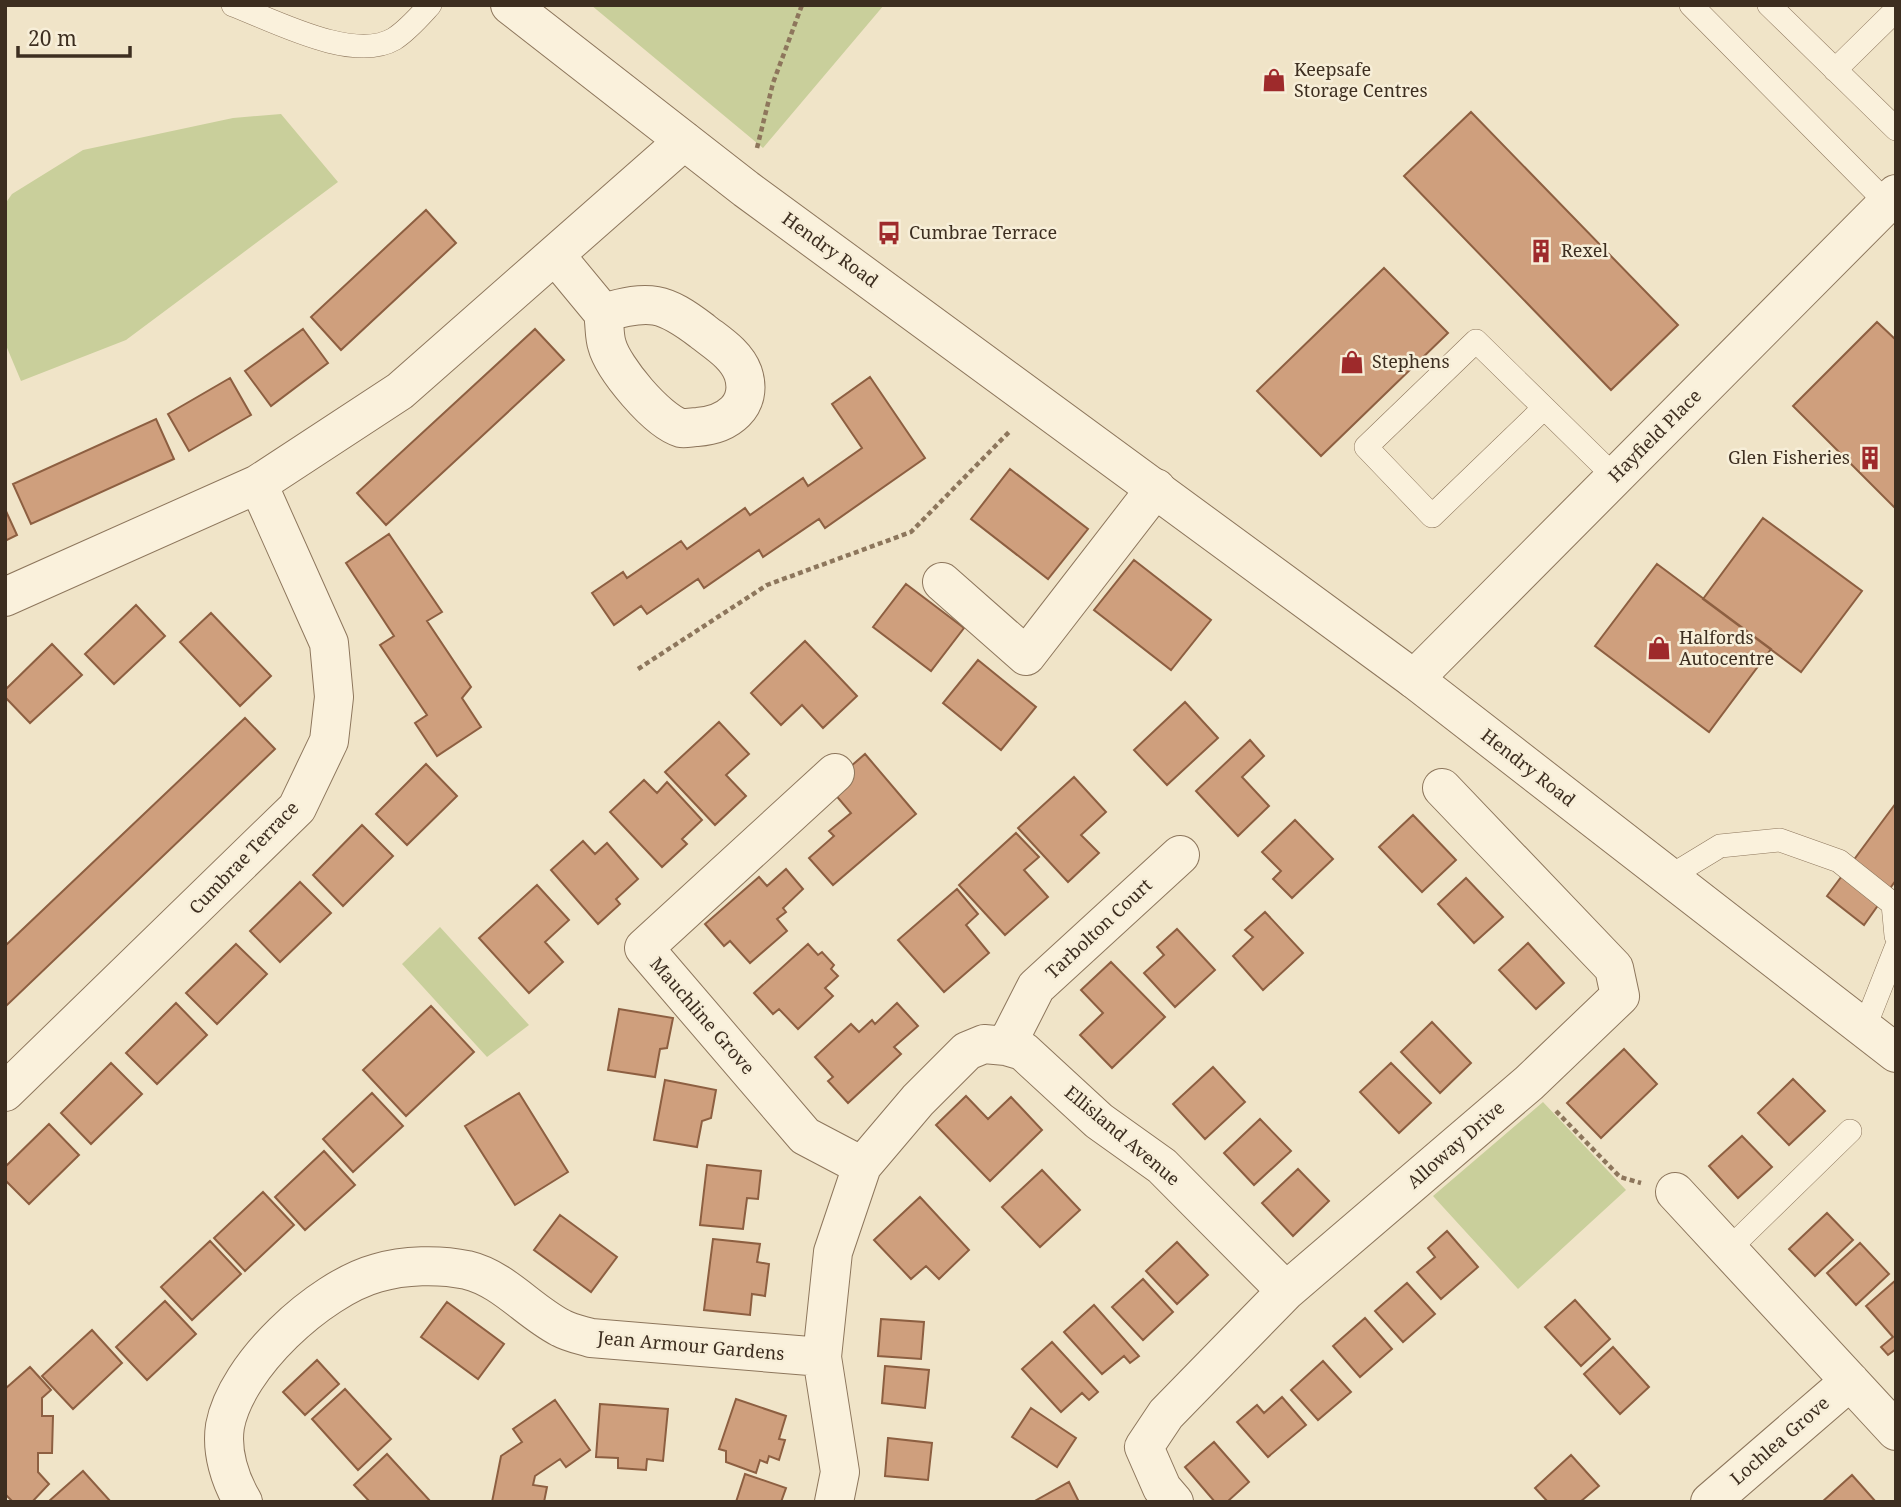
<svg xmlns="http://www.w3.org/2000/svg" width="1901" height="1507" viewBox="0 0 1901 1507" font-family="'Noto Serif',serif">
<rect width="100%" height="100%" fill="#f0e4c8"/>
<path fill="#c9cf9b" d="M591,5H884L763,148Z
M281,114L338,182L126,340L21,381L5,343V204L12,194L83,150L233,118Z
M440,927L529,1025L487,1057L402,964Z
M1543,1102L1626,1190L1518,1289L1433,1196Z"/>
<path fill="#cf9f7d" stroke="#8d5f41" stroke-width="2" d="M1471,112L1678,325L1611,390L1404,176Z
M426,210L456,243L341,350L311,317Z
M1384,268L1448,333L1321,456L1257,391Z
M1877,322L1896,340V509L1793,406Z
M303,329L328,363L271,406L245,371Z
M535,329L564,360L386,525L357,493Z
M870,377L925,458L825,528L819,519L763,557L759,550L704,588L698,579L647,614L641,606L614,625L592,593L623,572L627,578L681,541L687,549L745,508L750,515L803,478L808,486L862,448L832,404Z
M230,378L251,415L189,451L168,414Z
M156,419L174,459L31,524L13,484Z
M1010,469L1088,529L1048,579L971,519Z
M5,509L17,535L5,541Z
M1763,518L1862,591L1801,672L1703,599Z
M389,534L442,612L427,621L471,687L462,698L481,727L437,756L415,723L427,715L380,645L394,636L346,563Z
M1134,560L1211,620L1171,670L1094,610Z
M1657,564L1771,649L1709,732L1595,646Z
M906,584L964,628L931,671L873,627Z
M136,605L165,636L114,684L85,654Z
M211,613L271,676L240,706L180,642Z
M805,641L857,696L823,728L802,705L781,725L751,693Z
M52,644L82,675L30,723L5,697V690Z
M978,660L1036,707L1001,750L943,703Z
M1185,702L1218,738L1167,785L1134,750Z
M245,718L275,749L5,1007V946Z
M719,722L749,754L726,775L746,796L715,825L665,772Z
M1250,740L1264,756L1242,777L1269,806L1238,836L1196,791Z
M865,754L916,814L833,885L809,858L834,836L829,831L851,813L828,786Z
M426,764L457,796L407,845L376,814Z
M1074,777L1106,812L1081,835L1099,853L1068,882L1018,828Z
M644,780L657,793L667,782L702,820L682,839L687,844L662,867L610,812Z
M1896,803V880L1864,925L1827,896Z
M1413,815L1456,860L1422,892L1379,847Z
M1295,820L1333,859L1292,898L1273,879L1281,871L1262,852Z
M362,825L393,856L343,906L313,875Z
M1016,833L1039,857L1024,870L1048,897L1005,935L959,885Z
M583,841L595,854L607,843L638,879L616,899L620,904L598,924L551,870Z
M786,869L803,889L783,908L786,912L777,919L787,931L750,963L730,941L724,946L705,924L759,877L767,886Z
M1466,878L1503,917L1474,943L1438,904Z
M300,882L331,913L280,962L250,931Z
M537,885L569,920L545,942L563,962L529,993L479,938Z
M957,889L978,914L966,925L989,953L944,992L898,940Z
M1265,912L1303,953L1263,990L1233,956L1253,937L1245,930Z
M1177,929L1215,970L1175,1007L1144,973L1164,955L1157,947Z
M1528,943L1564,983L1536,1009L1499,970Z
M236,944L267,974L217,1024L186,993Z
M808,944L818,955L822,952L834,965L831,969L838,976L825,988L833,996L798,1029L779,1009L773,1014L754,993Z
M1111,962L1165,1017L1112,1068L1080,1035L1103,1013L1081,990Z
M176,1003L207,1035L157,1084L126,1053Z
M897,1003L918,1026L894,1047L901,1054L848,1103L828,1081L833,1077L815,1057L851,1024L859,1032L872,1020L875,1024Z
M431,1006L474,1052L406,1116L363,1070Z
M619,1009L673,1018L667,1048L660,1049L655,1077L608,1070Z
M1432,1022L1471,1063L1440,1093L1401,1052Z
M1624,1049L1657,1084L1601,1138L1567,1103Z
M111,1063L142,1094L91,1144L61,1113Z
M1391,1063L1431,1103L1399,1133L1360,1092Z
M1213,1067L1245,1102L1205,1139L1173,1104Z
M1793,1079L1825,1111L1789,1145L1758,1113Z
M665,1080L716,1090L711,1118L702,1121L697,1147L654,1140Z
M372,1093L403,1126L353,1172L323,1139Z
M519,1093L568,1172L515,1205L465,1126Z
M966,1096L988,1119L1011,1097L1042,1130L990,1181L936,1125Z
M1260,1119L1291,1151L1254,1185L1224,1153Z
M49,1124L79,1155L29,1204L5,1180V1167Z
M1742,1136L1772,1167L1738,1198L1709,1166Z
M324,1151L355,1185L305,1230L275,1197Z
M707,1165L761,1171L758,1199L747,1198L743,1229L700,1225Z
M1298,1169L1329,1201L1293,1236L1262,1203Z
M1042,1170L1080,1210L1040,1247L1002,1207Z
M263,1192L294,1225L245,1271L214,1238Z
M920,1197L969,1250L939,1279L926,1266L911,1279L874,1240Z
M1827,1213L1853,1240L1815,1276L1789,1249Z
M560,1215L617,1257L591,1292L534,1250Z
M1447,1231L1478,1267L1441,1299L1417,1272L1435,1257L1428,1248Z
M713,1239L760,1244L757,1262L769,1264L765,1296L752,1294L750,1315L704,1310Z
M210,1241L241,1274L192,1320L161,1287Z
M1177,1242L1208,1275L1177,1304L1146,1271Z
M1860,1243L1889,1274L1856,1305L1827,1273Z
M1143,1279L1173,1312L1143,1340L1112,1307Z
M1896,1280V1349L1888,1355L1881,1347L1893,1337L1866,1306Z
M1407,1283L1435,1314L1403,1342L1375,1311Z
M1575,1300L1610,1339L1581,1366L1545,1327Z
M165,1301L196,1334L147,1380L116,1347Z
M447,1302L504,1344L478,1379L421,1337Z
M1094,1305L1139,1356L1130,1363L1124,1356L1102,1374L1064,1332Z
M1365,1318L1392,1349L1360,1377L1333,1346Z
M881,1319L924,1322L921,1359L878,1356Z
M92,1330L122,1363L73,1409L42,1376Z
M1052,1342L1098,1392L1089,1400L1082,1393L1061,1412L1022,1369Z
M1613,1347L1649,1387L1620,1414L1584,1374Z
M317,1360L339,1384L305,1415L283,1392Z
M1323,1361L1351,1392L1318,1420L1291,1390Z
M885,1366L929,1370L925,1408L882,1403Z
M30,1367L51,1390L42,1398V1416H53L52,1453H38V1472L49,1484L32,1502H13L5,1494V1389Z
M345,1389L391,1439L358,1470L312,1419Z
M1282,1397L1306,1425L1268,1457L1237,1422L1257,1405L1264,1413Z
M736,1399L786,1416L779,1439L785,1440L779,1460L769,1456L767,1463L760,1460L756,1473L726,1462V1451L719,1449Z
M555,1400L590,1450L566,1467L560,1459L535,1476L533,1485L547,1487L544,1502H492L501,1456L522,1442L513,1429Z
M600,1404L668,1409L663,1461L647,1459L646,1470L618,1468V1458L596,1457Z
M1031,1408L1076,1438L1057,1467L1012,1437Z
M888,1438L932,1443L928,1480L885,1476Z
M1214,1442L1249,1482L1227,1502H1215L1185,1467Z
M387,1454L431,1502H370L354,1485Z
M1571,1455L1599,1486L1580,1502H1548L1535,1488Z
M83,1471L111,1502H48Z
M745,1474L786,1488L781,1502H736Z
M1852,1475L1876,1502H1822Z
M1069,1482L1079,1502H1033Z"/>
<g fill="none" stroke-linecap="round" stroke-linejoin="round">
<g stroke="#8d765c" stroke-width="24">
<path id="service" d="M233,5C273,20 353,63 394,39C408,30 419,17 430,5
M1691,5L1887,203
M1769,5L1896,129
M1835,70L1896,10
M1544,408L1432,516L1366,447L1476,341L1615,477
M1669,877L1720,846L1780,840L1839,861L1893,904L1896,936
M1864,1029L1896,948
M1729,1249L1850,1131"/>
</g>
<g stroke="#8d765c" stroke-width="40">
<path id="minor" d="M555,255L603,313C650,299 664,302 702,331C717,343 736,354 743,373C754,406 727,425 697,427C692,427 685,429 681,428C657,421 613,368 607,345C604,336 605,324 603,313
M942,582L1026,656L1156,488
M5,597L258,484L400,391L684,141
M1414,679L1896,194
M835,773L644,948L805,1136L862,1166
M1006,1046L1036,987L1180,855
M5,1092L297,808L329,741L334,697L329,643L258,484
M1675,1192L1896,1431
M243,1502C230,1480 221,1452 225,1426C236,1366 319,1289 377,1273C404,1265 439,1264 467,1270C504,1279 528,1311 561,1328C570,1333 581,1335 591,1338L822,1357
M834,1502L840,1472L822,1357L833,1252L862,1166L918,1100L967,1051L984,1044L1006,1046L1023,1051L1099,1121L1162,1166L1286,1291
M1174,1502L1162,1488L1144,1447L1166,1414L1286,1291L1529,1083L1620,996L1614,968L1442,788
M1710,1502L1850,1381"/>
</g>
<g stroke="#8d765c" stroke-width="40">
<path id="tertiary" d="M510,5L746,189L1414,679L1896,1053"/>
</g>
<path stroke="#8d765c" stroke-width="4.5" stroke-dasharray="5 3.5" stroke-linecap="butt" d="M757,148L773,83L802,5
M638,669L767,585L911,532L1011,430
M1556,1111L1620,1177L1641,1183"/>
<use href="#service" stroke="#faf1dc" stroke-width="23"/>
<use href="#minor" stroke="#faf1dc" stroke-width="38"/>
<use href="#tertiary" stroke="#faf1dc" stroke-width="38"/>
</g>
<defs>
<g id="shop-bare" transform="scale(1.89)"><path d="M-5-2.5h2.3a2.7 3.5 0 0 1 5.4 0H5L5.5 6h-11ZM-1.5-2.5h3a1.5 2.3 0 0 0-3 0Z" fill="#9e2a2b" stroke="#f7eed8" stroke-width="2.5" paint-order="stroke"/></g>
<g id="bus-bare" transform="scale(1.89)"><path d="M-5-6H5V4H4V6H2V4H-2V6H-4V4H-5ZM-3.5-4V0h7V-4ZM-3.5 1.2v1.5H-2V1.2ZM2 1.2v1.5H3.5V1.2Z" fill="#9e2a2b" stroke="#f7eed8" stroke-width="2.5" paint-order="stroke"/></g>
<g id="building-bare" transform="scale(1.89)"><path d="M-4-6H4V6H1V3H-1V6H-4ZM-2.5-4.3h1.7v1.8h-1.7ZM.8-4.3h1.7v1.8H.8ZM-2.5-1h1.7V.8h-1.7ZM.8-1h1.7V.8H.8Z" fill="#9e2a2b" stroke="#f7eed8" stroke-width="2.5" paint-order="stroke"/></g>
</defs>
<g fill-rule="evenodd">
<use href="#shop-bare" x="1274" y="80"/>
<use href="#bus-bare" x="889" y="233"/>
<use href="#building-bare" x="1541" y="251"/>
<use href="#shop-bare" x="1352" y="362"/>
<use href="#building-bare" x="1870" y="458"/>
<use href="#shop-bare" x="1659" y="648"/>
</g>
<g text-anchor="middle" stroke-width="5" stroke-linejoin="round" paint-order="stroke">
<g font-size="18" fill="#3d2e20" stroke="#f7eed8" text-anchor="start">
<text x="1294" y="76">Keepsafe<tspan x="1294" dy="21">Storage Centres</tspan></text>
<text x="909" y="239">Cumbrae Terrace</text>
<text x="1561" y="257">Rexel</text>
<text x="1372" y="368">Stephens</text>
<text x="1850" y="464" text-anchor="end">Glen Fisheries</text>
<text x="1679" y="644">Halfords<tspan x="1679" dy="21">Autocentre</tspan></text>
</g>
<g font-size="18" fill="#3d2e20" stroke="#f7eed8">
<text transform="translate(830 250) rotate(36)" y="6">Hendry Road</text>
<text transform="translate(1655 436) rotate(-45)" y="6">Hayfield Place</text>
<text transform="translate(1528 768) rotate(38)" y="6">Hendry Road</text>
<text transform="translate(244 858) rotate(-46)" y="6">Cumbrae Terrace</text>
<text transform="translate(1099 929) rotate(-43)" y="6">Tarbolton Court</text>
<text transform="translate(702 1016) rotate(49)" y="6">Mauchline Grove</text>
<text transform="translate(1122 1136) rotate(40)" y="6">Ellisland Avenue</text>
<text transform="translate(1456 1145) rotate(-41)" y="6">Alloway Drive</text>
<text transform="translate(691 1346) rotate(5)" y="6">Jean Armour Gardens</text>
<text transform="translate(1780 1441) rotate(-41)" y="6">Lochlea Grove</text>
</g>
</g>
<rect width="1901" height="1507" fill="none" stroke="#3d2e20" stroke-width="14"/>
<path d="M18 46v10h112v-10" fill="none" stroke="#3d2e20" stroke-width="3.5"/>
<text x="28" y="46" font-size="21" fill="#3d2e20" stroke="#f7eed8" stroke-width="5" paint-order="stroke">20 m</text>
</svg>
